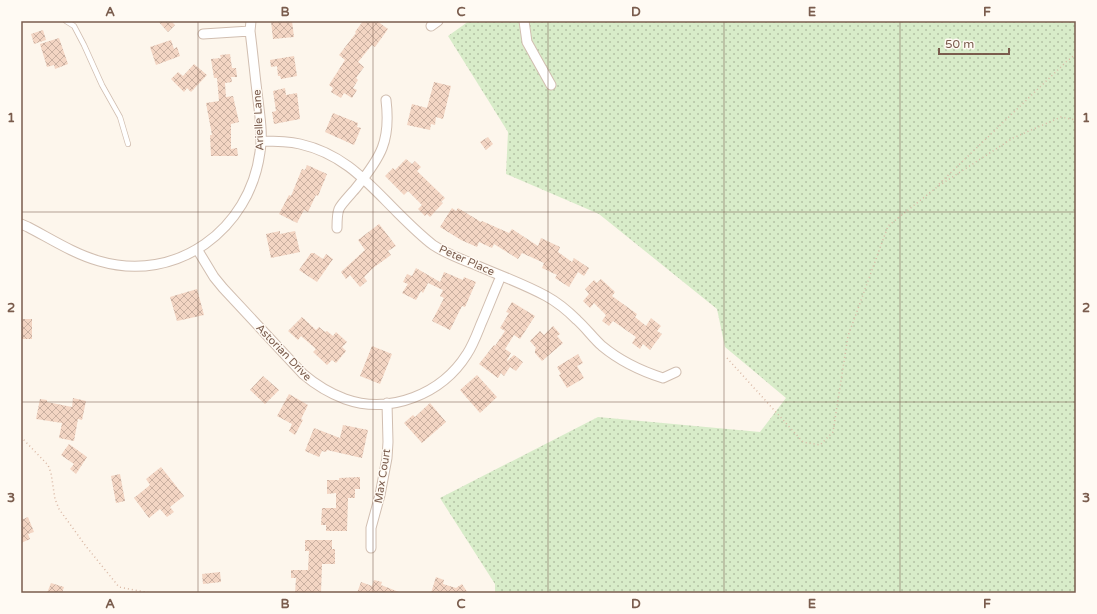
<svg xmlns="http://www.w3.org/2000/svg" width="1097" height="614" viewBox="0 0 1097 614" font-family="'Varela Round',sans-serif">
<defs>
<pattern id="grass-dots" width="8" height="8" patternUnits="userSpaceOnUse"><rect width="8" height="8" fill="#d8ecc9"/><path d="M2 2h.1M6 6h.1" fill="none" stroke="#b4c2a5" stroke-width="1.8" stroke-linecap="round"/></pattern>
<pattern id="building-cross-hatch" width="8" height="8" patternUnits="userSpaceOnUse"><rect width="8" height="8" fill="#f3d5c3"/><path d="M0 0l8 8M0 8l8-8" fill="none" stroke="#cab0a1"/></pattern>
</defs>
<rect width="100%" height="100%" fill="#fdf6ec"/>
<path fill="url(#grass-dots)" d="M469,21H1076V593H495V584L440,498L598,417L760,432L786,398L725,347L717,309L599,214L506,174L508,132L448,36Z"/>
<path fill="url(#building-cross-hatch)" d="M158,21H171L175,25L168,32Z
M271,21H292L294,37L273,39Z
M363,21H377L388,29L375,47L372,45L358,62L364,67L356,78L358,80L353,88L357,90L352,98L344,93L341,98L331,92L333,88L329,85L345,60L339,55L356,33L355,32Z
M43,30L46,40L34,44L31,34Z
M59,38L68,64L55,69L54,65L47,67L40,44Z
M171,40L174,49L177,47L180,56L156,65L150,47Z
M230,54L232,68H236L237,77H231L232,82L225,83L226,97L233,96L239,122L231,124V149L237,148L238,156H211L210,135H212L206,103L219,101L217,78H214L211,59L221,58L220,55Z
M294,56L297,76L281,79L280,76H278L277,66L271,67L270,60Z
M194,64L207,75L191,92L187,88L184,92L171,79L178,72L183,76Z
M434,82L451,86L443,119L436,117L435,125L431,124L430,130L407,125L412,104L427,108Z
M285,88L286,95L297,93L300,119L274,124L272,112L276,111L273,91Z
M333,113L358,123L357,127L361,128L354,145L325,132Z
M488,137L493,144L486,150L480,142Z
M406,159L412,164L415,161L421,167L417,171L445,198L441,202L443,203L430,217L427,214L425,216L418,209L422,205L408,191L404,195L385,176L393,168L395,170Z
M307,165L327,174L318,196L316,195L308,212L304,210L297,223L279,214L289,195L291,196L302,169L305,170Z
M452,208L456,211L458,208L481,222L482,221L509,233L512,229L538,246L541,238L560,247L558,252L572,262L574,258L589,268L584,276L578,272L569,287L555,278L557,275L542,268L544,263L522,253L518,259L494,244L492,248L479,242L477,247L461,240L440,227Z
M379,224L396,246L388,251L391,255L373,268L364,277L367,281L360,287L350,275L346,279L341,272L365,250L358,240Z
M280,231V234L295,231L300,252L271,258L266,234Z
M311,253H314L323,259L326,254L333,259L317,282L299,270Z
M416,268L440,282L444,272L463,280L464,277L476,282L465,307L462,306L450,330L432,321L444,298L440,296L443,290L428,283L423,293L421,291L416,300L402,293L408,284L403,282L407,274L412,276Z
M601,279L615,292L612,296L637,314L635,317L646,326L651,318L661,326L657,331L662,334L650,350L643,344L640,349L632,343L636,337L613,321L609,326L602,321L606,315L594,303L590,308L583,301L589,294L585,289L594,280L597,283Z
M197,289L204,315L177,321L170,297Z
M512,302L535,316L520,339L514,335L505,349L511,353L507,360V361L514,355L523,362L516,371L510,367L504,376L501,373L498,378L479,364L494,345L495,346L505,331L500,328L509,313L506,312Z
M302,317L316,330L319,327L325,332L327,331L333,336L336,332L347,342L342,347L346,351L336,363L332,360L327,365L313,352L316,349L301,336L298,340L288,331Z
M21,319H32V339H21Z
M553,326L560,334L557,336L563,343L542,361L535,353V350L536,348L530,341L540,331L544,335Z
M372,346L392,354L380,384L360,376Z
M578,354L583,363L577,366L584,378L567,388L559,375L561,374L557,367Z
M477,375L497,397L480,413L460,390Z
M263,376L279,390L265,404L250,390Z
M289,394L308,405L301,419L303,420L295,435L289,431L292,424L277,416Z
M73,398L86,401L82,420L78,419L74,441L59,438L62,423L36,419L40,399L47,400V402L72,407Z
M430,403L446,422L422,443L404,423L413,415L415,417Z
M343,425L368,430L362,458L327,450L326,452L322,451L319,457L305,451L314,428L340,438Z
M69,444L87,457L76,474L70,469L74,464L61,455Z
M161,467L184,496L170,507L174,512L167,517L160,509L149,518L134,498L150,485L146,479Z
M120,474L125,501L116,503L111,476Z
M360,477V489H355V498H348L347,531H326V525H321L322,508H336V493L327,494V480H339V478Z
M28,517L34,532L28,534L30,539L21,543V519V520Z
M305,540H332V549H335V564H322L321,593H295L296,578H291V570H308L309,551H305Z
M220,572L221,582L203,584L202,574Z
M436,577L444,580L443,584L456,588L462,584L468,593H431Z
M374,580L382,582L381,585L399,592V593H357L361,582L372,586Z
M51,583L64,587L62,593H47Z"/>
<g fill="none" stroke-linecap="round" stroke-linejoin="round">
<g stroke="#d1beb0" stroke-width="6">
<path id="service" d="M66,21L74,26L84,45L102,85L120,117L128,144"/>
</g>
<g stroke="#d1beb0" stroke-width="11">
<path id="minor" d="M524,21L527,42L551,85
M431,26L438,21
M203,34L250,31
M261,141C274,141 287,141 300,144C344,154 367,182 397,212C409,224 420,235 433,245C445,253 458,258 471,263C496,274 522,283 546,296C557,302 568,311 577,320C586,328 593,338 602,346C620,361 641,371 663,378L676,372
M21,224L28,227C51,239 74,254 99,261C177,284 250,229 260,152C263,135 260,117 258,100C255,77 253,54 250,31L251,21
M337,228C337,222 337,214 339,209C341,204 352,193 356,188C381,157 391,141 386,100
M197,249L214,277L223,288L303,374C316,385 329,393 345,399C390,415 442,394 467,354C473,345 477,334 481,324C488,308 494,292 501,276
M371,548V528L380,495L387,458L388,442L387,403"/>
</g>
<path stroke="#d9b8a5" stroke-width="1.5" stroke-dasharray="1 3" stroke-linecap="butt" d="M939,184L1066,62L1076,54
M727,358L803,442L820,445L833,432L848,336L888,226L937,187L1013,138L1061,117L1076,120
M21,437L48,465L51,473L55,499L59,509L85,545L119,587L150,593"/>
<use href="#service" stroke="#fff" stroke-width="4.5"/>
<use href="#minor" stroke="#fff" stroke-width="9"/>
</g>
<path fill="none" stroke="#7a5c4d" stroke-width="1" stroke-opacity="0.55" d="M198,21V593M373,21V593M548,21V593M724,21V593M900,21V593M21,212H1076M21,402H1076"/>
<g text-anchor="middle" stroke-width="3" stroke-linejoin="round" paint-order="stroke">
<g font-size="11" fill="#7a5c4d" stroke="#fffaf3">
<text transform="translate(258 120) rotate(-93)" y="4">Arielle Lane</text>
<text transform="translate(467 260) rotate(24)" y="4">Peter Place</text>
<text transform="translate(284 352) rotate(46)" y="4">Astorian Drive</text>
<text transform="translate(382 476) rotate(-81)" y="4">Max Court</text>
</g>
</g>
<rect width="1097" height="614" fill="none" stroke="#fffaf3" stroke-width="44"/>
<path d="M939 48v6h70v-6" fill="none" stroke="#7a5c4d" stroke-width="2"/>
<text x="945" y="48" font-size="12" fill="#7a5c4d" stroke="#fffaf3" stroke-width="3" paint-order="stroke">50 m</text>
<rect x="22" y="22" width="1053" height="570" fill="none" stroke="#7a5c4d" stroke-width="1.5"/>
<g font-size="13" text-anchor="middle" font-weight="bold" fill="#7a5c4d">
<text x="110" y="16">A</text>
<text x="285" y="16">B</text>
<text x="461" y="16">C</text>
<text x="636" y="16">D</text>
<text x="812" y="16">E</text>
<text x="987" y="16">F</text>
<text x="11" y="122">1</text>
<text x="1086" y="122">1</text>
<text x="11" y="312">2</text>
<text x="1086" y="312">2</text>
<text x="11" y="502">3</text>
<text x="1086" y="502">3</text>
<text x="110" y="608">A</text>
<text x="285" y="608">B</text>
<text x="461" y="608">C</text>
<text x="636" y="608">D</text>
<text x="812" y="608">E</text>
<text x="987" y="608">F</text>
</g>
</svg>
